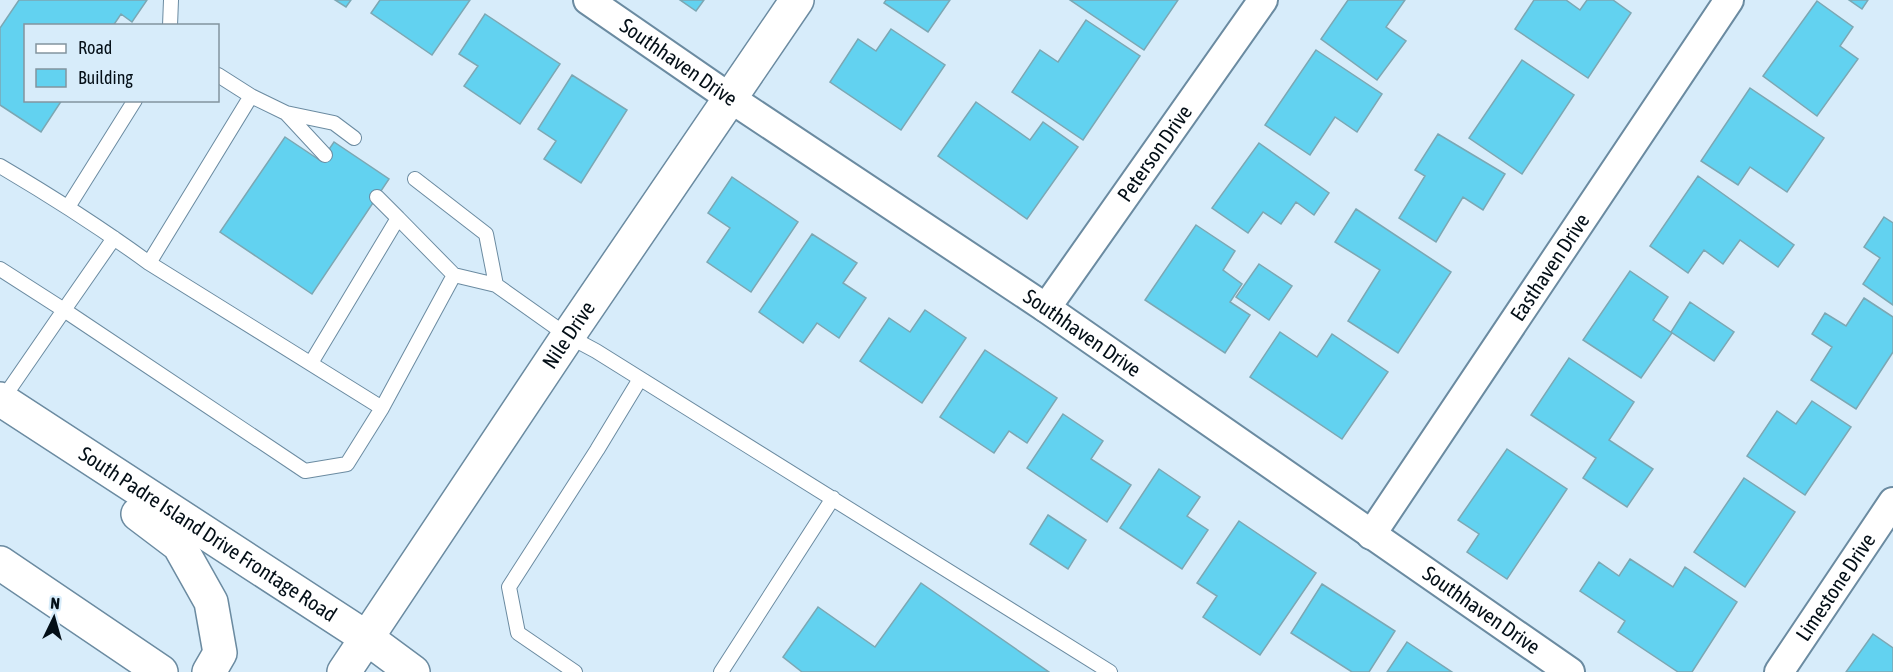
<svg xmlns="http://www.w3.org/2000/svg" width="1893" height="672" viewBox="0 0 1893 672" font-family="'Asap Condensed',sans-serif">
<rect width="100%" height="100%" fill="#d7ecfa"/>
<path fill="#62d2f0" stroke="#7ca7b3" stroke-width="1.5" d="M19,0H147L132,22L121,14L113,26H26V100H62L41,132L0,105V28Z
M335,0H351L346,7Z
M380,0H470L432,55L371,13Z
M680,0H704L696,11Z
M886,0H950L928,32L884,3Z
M1070,0H1178L1144,50Z
M1348,0H1405L1386,27L1406,41L1377,80L1321,39Z
M1534,0H1566L1580,10L1587,0H1613L1631,13L1588,78L1515,29Z
M1849,0H1868L1862,9Z
M1817,1L1853,27L1840,46L1858,59L1817,116L1763,76Z
M485,14L560,64L520,124L464,86L478,66L459,54Z
M1086,20L1140,56L1083,140L1012,92L1040,50L1058,62Z
M891,29L945,65L901,130L830,82L858,39L876,51Z
M1316,50L1382,94L1357,132L1335,117L1310,155L1265,125Z
M1522,60L1574,95L1522,174L1469,138Z
M572,75L627,110L581,183L544,159L556,141L538,129Z
M1750,88L1824,138L1787,192L1750,167L1738,185L1701,161Z
M976,102L1030,140L1043,122L1078,147L1027,219L938,156Z
M1438,134L1505,174L1483,210L1463,197L1436,242L1399,218L1425,176L1415,170Z
M285,137L321,161L334,142L389,179L312,294L220,232Z
M1259,143L1329,193L1314,215L1296,202L1281,224L1263,212L1248,233L1212,208Z
M1698,176L1794,245L1778,267L1740,240L1723,264L1704,250L1688,273L1650,246Z
M732,177L798,222L751,292L707,262L730,228L708,213Z
M1356,209L1451,272L1398,353L1348,321L1380,270L1335,242Z
M1884,217L1893,223V305L1863,284L1880,258L1864,247Z
M1196,225L1235,251L1223,270L1242,284L1230,302L1250,315L1225,353L1145,300Z
M812,234L857,263L843,283L866,298L839,338L817,323L803,343L759,312Z
M1259,264L1292,286L1269,320L1236,297Z
M1630,271L1668,297L1653,320L1672,333L1641,378L1583,340Z
M1864,298L1893,317V352L1856,409L1811,380L1832,347L1812,334L1825,313L1846,326Z
M1690,302L1734,332L1714,361L1671,332Z
M925,310L966,338L922,403L860,361L889,318L910,332Z
M1280,332L1317,357L1332,334L1388,372L1342,439L1250,377Z
M985,350L1057,398L1027,443L1009,431L994,453L940,417Z
M1569,358L1634,402L1609,440L1653,469L1627,507L1583,478L1596,458L1531,415Z
M1812,401L1851,427L1805,495L1747,456L1777,411L1796,424Z
M1063,414L1103,441L1091,459L1131,485L1107,522L1027,468Z
M1507,449L1567,489L1507,579L1467,552L1479,534L1458,520Z
M1159,469L1200,497L1187,516L1208,530L1182,569L1120,528Z
M1744,478L1795,512L1745,587L1694,552Z
M1048,515L1086,540L1068,569L1030,544Z
M1239,521L1316,573L1260,655L1203,617L1217,596L1197,583Z
M1630,559L1673,587L1685,567L1737,602L1692,672H1678L1618,632L1625,621L1580,591L1599,562L1619,576Z
M921,583L1049,672H802L783,657L818,607L875,647Z
M1322,584L1395,631L1369,672H1352L1291,633Z
M1873,634L1893,648V672H1846Z
M1407,642L1452,672H1387Z"/>
<g fill="none" stroke-linecap="round" stroke-linejoin="round">
<g stroke="#6b8ba1" stroke-width="16">
<path id="service" d="M170,26L171,0
M251,96L286,113
M325,155L286,113L334,123L354,138
M0,166C51,196 101,228 149,263L382,408L347,464L305,471L64,310L114,238
M415,179L486,234L496,285L568,336L596,351L1110,672
M377,197L398,218
M68,207L135,100
M149,263L251,96L218,75
M0,269L64,310L2,400
M454,275L496,285
M311,363L398,218L454,275L382,408
M575,672L518,633L509,587L597,450L640,379
M721,672L833,498"/>
</g>
<g stroke="#6b8ba1" stroke-width="32">
<g id="minor">
<path id="s1" d="M588,0L730,98L1046,308L1570,672"/>
<path id="s2" d="M1046,308L1263,0"/>
<path id="s3" d="M1371,535L1729,0"/>
<path id="s4" d="M1779,672L1893,502"/>
</g>
</g>
<g stroke="#6b8ba1" stroke-width="36">
<g id="secondary">
<path id="s5" d="M0,399L367,638L413,672"/>
<path d="M138,514L179,545L211,602L220,653L209,672"/>
<path id="s6" d="M344,672L568,336L797,0"/>
</g>
</g>
<g stroke="#6b8ba1" stroke-width="36">
<path id="motorway" d="M0,563L161,672"/>
</g>
<use href="#service" stroke="#fff" stroke-width="14"/>
<use href="#minor" stroke="#fff" stroke-width="28"/>
<use href="#secondary" stroke="#fff" stroke-width="33"/>
<use href="#motorway" stroke="#fff" stroke-width="33"/>
</g>
<g text-anchor="middle" stroke-width="6" stroke-linejoin="round" paint-order="stroke">
<g font-size="21" fill="#040f17" stroke="#d7ecfa">
<text dy="7" stroke="none"><textPath href="#s1" startOffset="110">Southhaven Drive</textPath></text>
<text dy="7" stroke="none"><textPath href="#s2" startOffset="189">Peterson Drive</textPath></text>
<text dy="7" stroke="none"><textPath href="#s3" startOffset="322">Easthaven Drive</textPath></text>
<text dy="7" stroke="none"><textPath href="#s1" startOffset="596">Southhaven Drive</textPath></text>
<text dy="7" stroke="none"><textPath href="#s6" startOffset="405">Nile Drive</textPath></text>
<text dy="7" stroke="none"><textPath href="#s5" startOffset="248">South Padre Island Drive Frontage Road</textPath></text>
<text dy="7" stroke="none"><textPath href="#s4" startOffset="102">Limestone Drive</textPath></text>
<text dy="7" stroke="none"><textPath href="#s1" startOffset="1082">Southhaven Drive</textPath></text>
</g>
</g>
<rect x="24" y="24" width="195" height="78" fill="#d7ecfa" stroke="#83949f" stroke-width="1.5"/>
<rect x="36" y="44" width="30" height="9" fill="#ffffff" stroke="#83949f" stroke-width="1.5"/>
<text x="78" y="54" font-size="18" fill="#040f17">Road</text>
<rect x="36" y="69" width="30" height="18" fill="#62d2f0" stroke="#83949f" stroke-width="1.5"/>
<text x="78" y="84" font-size="18" fill="#040f17">Building</text>
<g transform="translate(54 618) rotate(5)" stroke="#d7ecfa" stroke-width="4.5" paint-order="stroke">
<path d="M0-4.5L10 22L0 15L-10 22Z" fill="#040f17"/>
<text y="-9" font-size="16" font-weight="bold" text-anchor="middle" fill="#040f17">N</text>
</g>
</svg>
